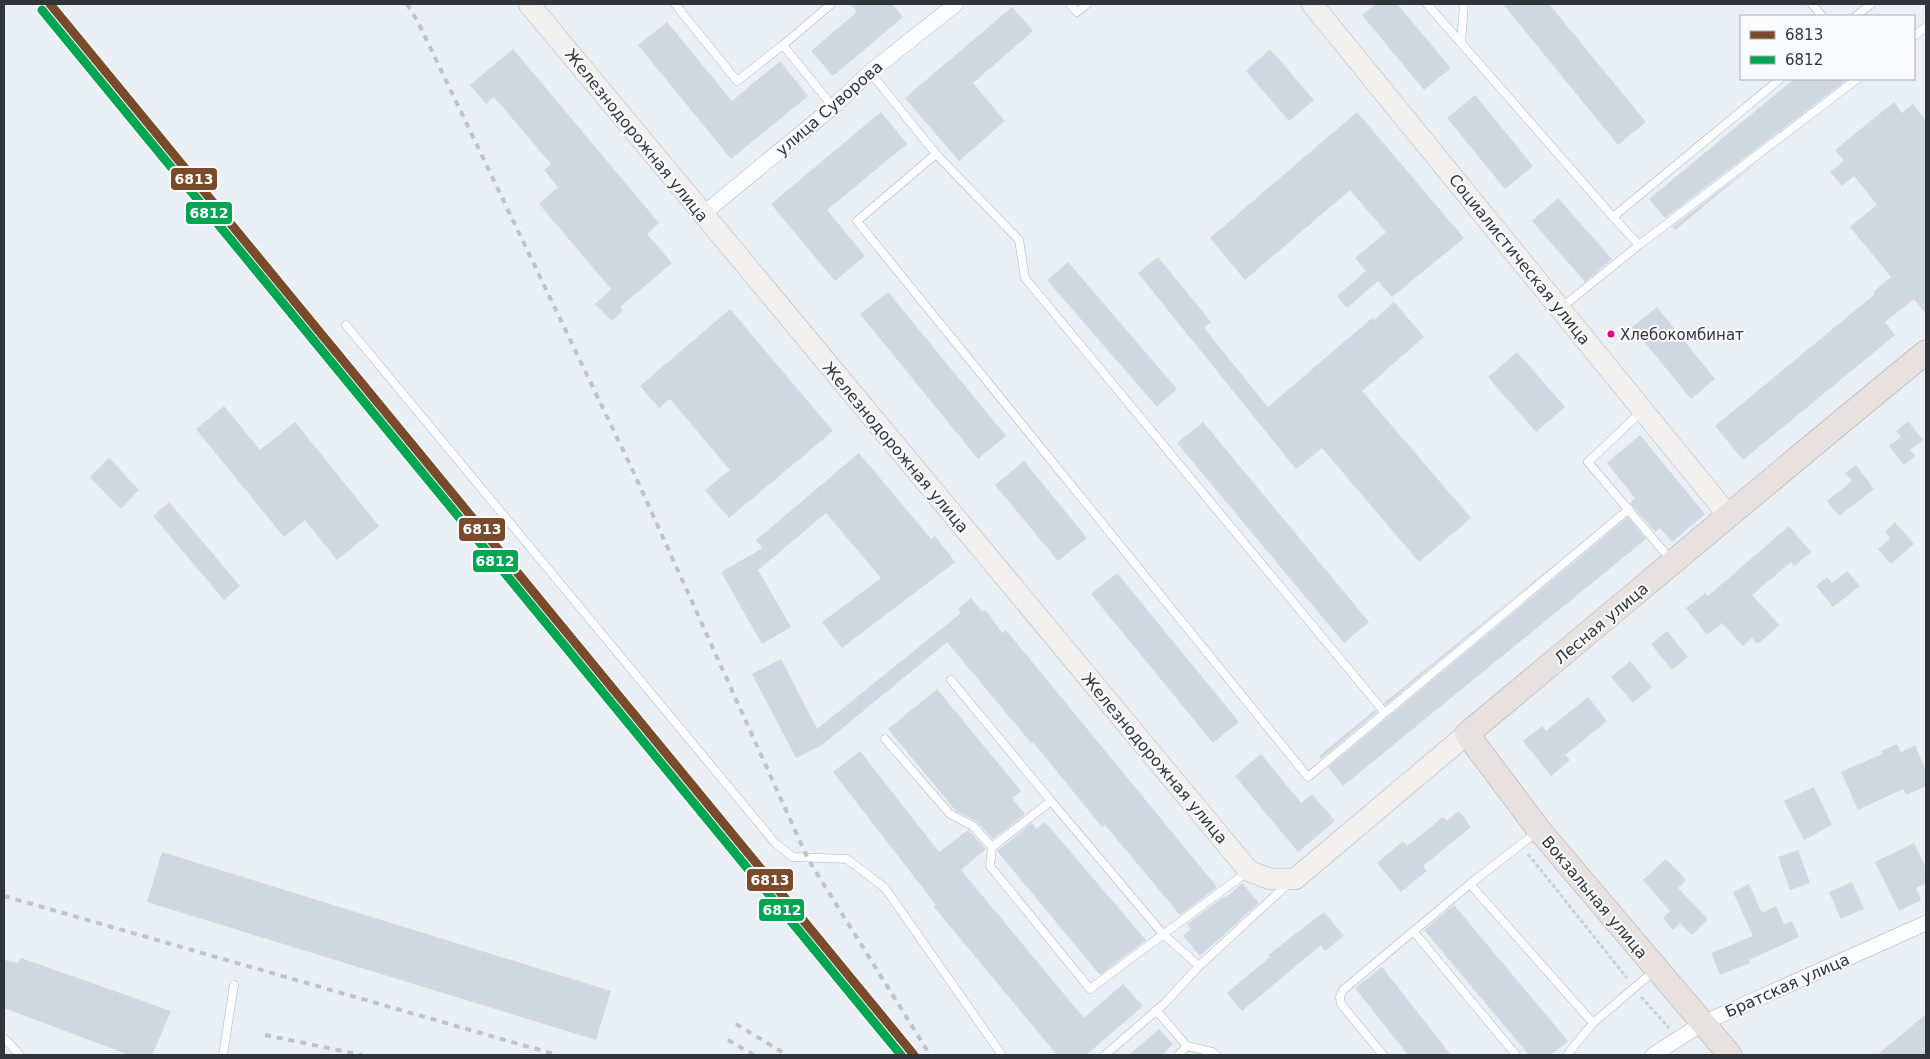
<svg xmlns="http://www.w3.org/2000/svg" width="1930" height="1059" viewBox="0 0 1930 1059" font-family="'DejaVu Sans',sans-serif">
<rect width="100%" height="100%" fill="#eaeff5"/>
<path fill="#cfd7e0" d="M850,4H892L903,17L833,76L811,51L857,12Z
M1376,4H1397L1451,68L1424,90L1362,15Z
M1503,4H1549L1646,122L1618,145Z
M1012,7L1033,31L973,83L1005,121L959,161L905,98Z
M667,22L732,101L780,61L808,96L731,159L638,45Z
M513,49L659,223L647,234L672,263L620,307L623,310L612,321L595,304L611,289L539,204L558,187L544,170L551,164L494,97L486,104L470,85Z
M1270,49L1314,100L1289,121L1246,71Z
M1794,79H1848L1665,218L1649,199Z
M1475,95L1533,166L1505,189L1447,118Z
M1894,102L1902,113L1913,104L1926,121V314L1914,299L1885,322L1895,335L1743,460L1715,426L1875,294L1873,292L1891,277L1850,227L1877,205L1854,176L1842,186L1830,172L1844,161L1835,150Z
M881,112L907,144L827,210L865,256L835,281L771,204Z
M1357,112L1464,238L1392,297L1378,281L1347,308L1337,296L1366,271L1355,258L1386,232L1350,190L1245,280L1210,238Z
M1760,160L1675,230L1672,227Z
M1558,198L1612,259L1585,282L1532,221Z
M1158,257L1211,322L1204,328L1268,407L1372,318L1374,320L1394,302L1424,337L1362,391L1471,518L1419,562L1322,448L1296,469L1138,273Z
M1068,262L1177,389L1157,407L1047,280Z
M888,292L1006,436L978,459L860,314Z
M1657,307L1715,379L1691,399L1632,327Z
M730,309L833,431L729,518L705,490L730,470L670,399L659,408L640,386Z
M1517,352L1565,407L1536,432L1488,377Z
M224,406L260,450L295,422L379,526L337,560L305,520L284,537L196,429Z
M1908,421L1923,440L1910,450L1915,456L1904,465L1889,446L1901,437L1896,431Z
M1203,422L1369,622L1344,643L1177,443Z
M1640,435L1705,514L1672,542L1660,528L1655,532L1630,503L1635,498L1607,463Z
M859,453L931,539L935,536L955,562L842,648L822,622L881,578L826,513L758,570L791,627L762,644L721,572L763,548L756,540Z
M109,458L139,490L121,509L90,477Z
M1024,461L1087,538L1058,561L995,485Z
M1856,465L1874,489L1839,516L1827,501L1852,481L1845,473Z
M169,502L240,586L224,600L153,516Z
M1628,517L1646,539L1343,786L1328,767Z
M1895,522L1914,544L1891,564L1878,549L1890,538L1885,532Z
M1789,526L1811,552L1794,566L1791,562L1752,595L1779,625L1758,644L1752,638L1743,646L1722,623L1707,635L1686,608L1705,593L1708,596Z
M1552,566L1386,705L1384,703Z
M1847,571L1860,586L1833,607L1816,586L1827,577L1832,583Z
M1117,573L1239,722L1213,743L1091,594Z
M971,598L982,612L986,610L1002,633L1006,630L1217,887L1180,915L1105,825L1102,827L1033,742L1032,744L947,642L822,745L796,758L752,674L781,659L817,729L961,613L958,609Z
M1667,631L1688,657L1672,670L1651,644Z
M1630,661L1652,687L1633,703L1611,677Z
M937,689L1021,791L1012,798L1025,814L993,839L976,821L956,811L888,729Z
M1588,697L1607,721L1565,755L1570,760L1551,776L1523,741L1542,726L1546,731Z
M1375,710L1377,712L1321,759L1319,756Z
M1897,744L1901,752L1915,745L1926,771V786L1906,795L1903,789L1858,810L1841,772L1882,754L1881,751Z
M860,751L939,852L968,830L986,849L961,870L1084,1018L1123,984L1143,1006L1086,1055H1057L934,907L936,905L833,772Z
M1261,754L1301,803L1312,794L1335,821L1298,852L1235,776Z
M1814,787L1832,825L1804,840L1784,801Z
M1459,811L1471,827L1423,866L1427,871L1401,892L1377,863L1403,841L1407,846L1443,817L1447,821Z
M1045,822L1146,940L1100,975L997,851L1032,823L1036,829Z
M1914,843L1926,868V883L1916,888L1921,900L1899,911L1875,862Z
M1798,850L1810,883L1790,890L1778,857Z
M162,852L611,991L596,1040L147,902Z
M1666,859L1686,880L1678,888L1708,919L1692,935L1680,923L1673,930L1663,918L1670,911L1643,880Z
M1852,882L1864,909L1841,919L1829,892Z
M1242,883L1259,903L1200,956L1183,936L1191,929L1187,924L1225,896L1226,898Z
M1749,884L1762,913L1776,906L1784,924L1792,921L1799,937L1749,960L1750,963L1720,975L1711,953L1753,936L1733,892Z
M1454,905L1568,1041L1551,1055H1529L1424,930Z
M1324,912L1344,936L1325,951L1321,945L1242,1011L1227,993L1270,957L1268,955Z
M21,958L171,1011L152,1055H129L4,1008V960L18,963Z
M1382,967L1451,1055H1408L1355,988Z
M1926,1014V1055H1877Z
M1159,1029L1173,1044L1162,1055H1129Z"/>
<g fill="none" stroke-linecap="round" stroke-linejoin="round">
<g stroke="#b0b4b8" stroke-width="9">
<path id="lane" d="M675,4L737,81L783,45
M1070,4L1077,12L1087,4
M1427,4L1613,217L1639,245
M1812,4L1822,16
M830,5L783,45L833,107
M1856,16L1871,4
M1914,36L1926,27
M1461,43L1464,4
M870,72L936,154L857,221L1308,777L1629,509
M936,154L1019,240L1025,278L1385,713
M1613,217L1780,79
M1561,308L1639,245L1857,79
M346,325L776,844L793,857L847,859L885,888L1002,1055
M1641,412L1588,462L1671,560
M951,680L1051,801L992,847
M885,739L950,814L973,826L992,847L990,866L1090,989L1247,872
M1051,801L1163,934L1199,966
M1470,884L1593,1023
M1414,932L1516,1055
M1156,1010L1187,1046L1212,1052L1216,1055
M4,1038L20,1055
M223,1055L234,985
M1105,1055L1165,1003L1199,966L1289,883
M1178,1055L1187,1046
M1383,1055L1341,1004L1340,997L1343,990L1470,884L1538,831
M1567,1055L1593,1023L1654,971"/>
</g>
<g stroke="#b0b4b8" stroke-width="16">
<path id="street" d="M703,214L833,107L870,72L956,4
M1653,1055L1703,1023L1926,923"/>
</g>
<g stroke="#b0b4b8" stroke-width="22">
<path id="secondary" d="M529,4L1249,871L1270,879H1295L1467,734
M1312,4L1728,515"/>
</g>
<g stroke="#a9a39f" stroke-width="25">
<path id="primary" d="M1730,1055L1539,830L1467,734C1620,607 1772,478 1926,352"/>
</g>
<path stroke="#ccced0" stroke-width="3" stroke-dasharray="4 2.5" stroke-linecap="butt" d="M1528,854L1627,978
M1641,997L1669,1028"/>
<use href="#lane" stroke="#fcfdfe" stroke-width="8"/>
<use href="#street" stroke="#fcfdfe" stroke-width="15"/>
<use href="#secondary" stroke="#f2f0ee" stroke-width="21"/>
<use href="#primary" stroke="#e7e2df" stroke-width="24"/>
<path stroke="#c0c2c4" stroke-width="4" stroke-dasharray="6 6" stroke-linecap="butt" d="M407,4L418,22L633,471L808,859L930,1055
M4,896L557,1055
M736,1024L787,1055
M265,1035L362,1055
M728,1040L754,1055"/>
<g stroke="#f9fbfd" stroke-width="12">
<path id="rail-1" d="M50,4L914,1055"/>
</g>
<g stroke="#f9fbfd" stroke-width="12">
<path id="rail-2" d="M42,10L901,1055"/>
</g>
<use href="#rail-1" stroke="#7a4b2a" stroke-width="9"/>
<use href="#rail-2" stroke="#00a651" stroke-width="9"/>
</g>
<circle fill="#e5007d" stroke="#f9fbfd" stroke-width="2" cx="1611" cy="334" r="4.5"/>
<g text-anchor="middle" stroke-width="4" stroke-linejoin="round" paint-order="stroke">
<g font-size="15" fill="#313439" stroke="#f9fbfd" text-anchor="start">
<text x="1620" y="340">Хлебокомбинат</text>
</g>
<g font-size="16" fill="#313439" stroke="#f9fbfd">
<text transform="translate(829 108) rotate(-41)" y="6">улица Суворова</text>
<text transform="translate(637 135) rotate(51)" y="6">Железнодорожная улица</text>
<text transform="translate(1520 259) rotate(51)" y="6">Социалистическая улица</text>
<text transform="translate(896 447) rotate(50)" y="6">Железнодорожная улица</text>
<text transform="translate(1601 623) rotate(-40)" y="6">Лесная улица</text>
<text transform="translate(1155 758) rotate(50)" y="6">Железнодорожная улица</text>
<text transform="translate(1595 897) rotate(50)" y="6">Вокзальная улица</text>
<text transform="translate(1787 985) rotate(-24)" y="6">Братская улица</text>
</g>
</g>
<g stroke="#f9fbfd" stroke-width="2">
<rect x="170" y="167" width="48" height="24" rx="5" fill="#7a4b2a"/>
<rect x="185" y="201" width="48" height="24" rx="5" fill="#00a651"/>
<rect x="458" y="517" width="48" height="25" rx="5" fill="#7a4b2a"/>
<rect x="472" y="549" width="47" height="24" rx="5" fill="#00a651"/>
<rect x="746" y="868" width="48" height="24" rx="5" fill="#7a4b2a"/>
<rect x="758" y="898" width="47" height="24" rx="5" fill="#00a651"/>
</g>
<g font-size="14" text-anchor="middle" font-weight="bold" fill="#fff">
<text x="194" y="184">6813</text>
<text x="209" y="218">6812</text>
<text x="482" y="534">6813</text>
<text x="495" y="566">6812</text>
<text x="770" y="885">6813</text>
<text x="782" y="915">6812</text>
</g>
<rect width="1930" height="1059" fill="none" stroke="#313439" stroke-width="10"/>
<rect x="1740" y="15" width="175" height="65" fill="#f9fbfd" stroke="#a9abaf"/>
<rect x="1750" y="31" width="25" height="8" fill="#7a4b2a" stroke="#a9abaf"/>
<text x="1785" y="40" font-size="15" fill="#313439">6813</text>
<rect x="1750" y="56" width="25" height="8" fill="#00a651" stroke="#a9abaf"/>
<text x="1785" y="65" font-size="15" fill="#313439">6812</text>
</svg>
